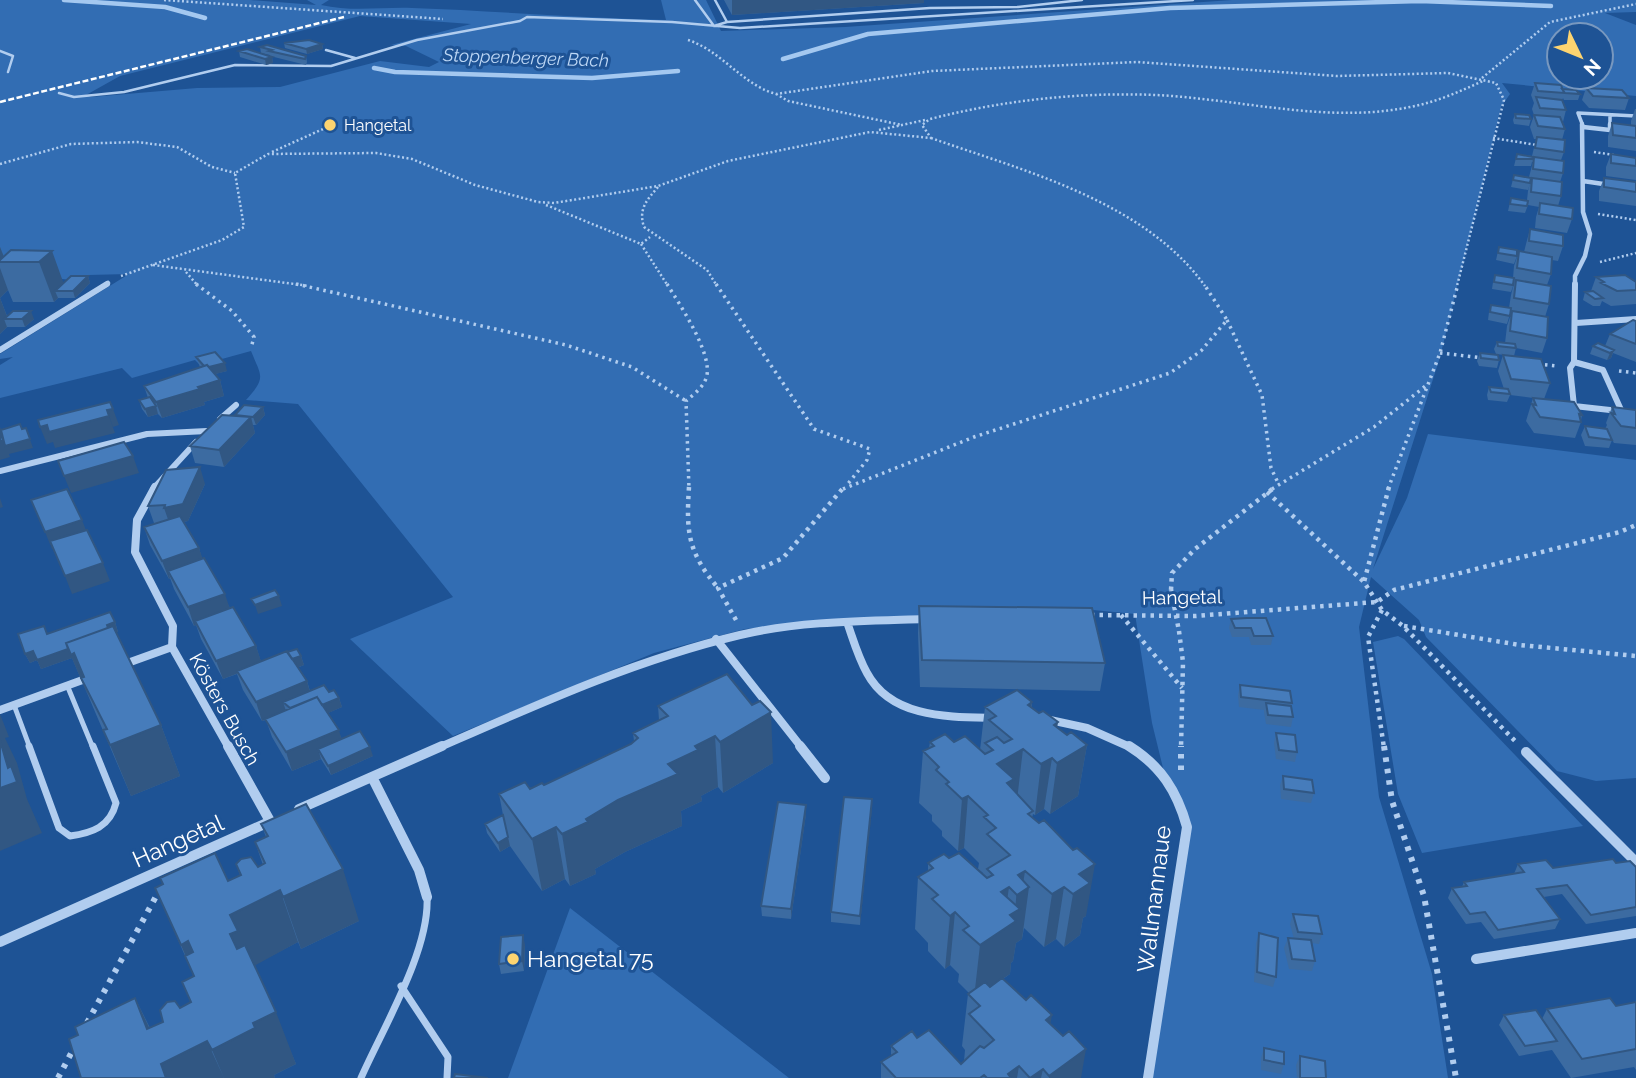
<svg xmlns="http://www.w3.org/2000/svg" width="1636" height="1078" viewBox="0 0 1636 1078" font-family="Raleway,sans-serif">
<rect width="100%" height="100%" fill="#1e5395"/>
<path fill="#326db3" fill-rule="evenodd" d="M0,0H250L316,5L307,0H329L321,5C351,12 381,7 412,8C497,11 581,18 666,20L661,0H706L721,31L845,27L1232,0H1636V12L1605,13L1636,25V96L1502,83L1510,94L1501,107L1440,357L1373,569L1407,498L1428,434L1636,460V778L1596,781L1557,771L1426,637L1419,620L1371,577L1359,627L1379,797L1432,974L1448,1078H1152L1188,827L1164,772L1152,723L1135,614L1093,610L849,620L745,629L654,653L453,736L350,639L453,597L298,404L246,400C267,377 261,376 251,351L200,365L195,360L132,378L122,368L0,398V365L13,357L0,359V354L129,274L88,275L78,281L0,271ZM360,16L471,24L391,45L406,46L439,62L429,67L380,61L280,87L197,88L91,97L86,95L120,76ZM1559,35H1601V77H1559Z
M1398,636L1404,639L1583,826L1422,853L1398,794L1373,642Z
M570,908L789,1078H508Z"/>
<g fill="none" stroke-linecap="round" stroke-linejoin="round">
<path stroke="#a4c8f0" stroke-width="4.5" d="M64,0L165,7L205,18
M783,59L868,34L1170,8L1420,1L1551,6
M374,68L395,72L592,78L678,71"/>
<path stroke="#b1cdef" stroke-width="2.5" stroke-dasharray="2 2.5" stroke-linecap="butt" d="M164,0L443,19
M688,40C722,51 741,84 776,94L932,71L1137,62L1337,76L1448,73L1496,83L1504,100L1457,286
M1482,78L1550,22L1636,4
M776,94L788,101L902,125
M879,130L925,120
M931,138C1024,171 1144,201 1205,286
M1493,138L1537,145
M272,152L323,129
M1594,152L1614,155
M0,164L71,144L137,142L177,147L212,167L235,173
M658,187C647,200 638,209 644,227L707,270L717,286
M546,205L641,244L650,237
M1598,214L1636,220
M641,244L668,286
M1600,262L1636,253
M153,265L309,286
M186,272L198,286
M121,276L222,240L244,227L235,173L268,154L376,153L412,159L475,185L538,202L554,203L658,186L728,161L870,132L931,138L922,125L930,119C1005,100 1079,92 1156,95C1240,99 1327,124 1410,107C1437,102 1461,91 1485,80"/>
<path stroke="#b1cdef" stroke-width="3.5" stroke-dasharray="2.5 4.5" stroke-linecap="butt" d="M196,284L232,311L254,337L251,348
M296,284L566,345L632,367L686,401
M667,284C680,305 711,351 707,375C705,386 694,394 686,401L689,489
M716,284L814,429L870,449L867,460L847,485
M1227,320L1262,395L1271,468L1279,485
M1440,353L1484,358
M1538,364L1557,366
M1619,371L1636,373
M843,489L974,437L1170,373L1201,351L1227,320L1204,284
M1272,489L1374,427L1428,384
M1388,489L1440,353L1458,284"/>
<path stroke="#b1cdef" stroke-width="4.5" stroke-dasharray="3.5 5" stroke-linecap="butt" d="M689,487C686,533 688,552 718,588
M1389,487L1364,582L1382,610L1403,626L1516,742
M1267,492L1364,582
M1171,590L1172,573L1195,549L1275,487
M1382,610L1368,637L1384,748
M1091,615L1195,616L1377,602L1394,590L1620,532L1636,525
M1121,615L1182,688
M736,620L718,588L783,558L844,487
M1404,626L1520,645L1636,656
M1179,631L1183,662L1181,748"/>
<path stroke="#b1cdef" stroke-width="6" stroke-dasharray="4.5 7" stroke-linecap="butt" d="M1384,746L1392,801L1424,896L1456,1078
M1181,770V746
M87,1023L160,889
M58,1078L75,1046"/>
<path stroke="#b1cdef" stroke-width="2.5" d="M695,0L714,26L727,22L930,8L1018,7L1082,0
M715,0L727,22
M326,50L355,58
M0,51L13,56L8,72
M59,93L74,97L124,92L235,65L331,66L417,40L520,21L527,17L672,22L740,28L1193,0"/>
<path stroke="#b1cdef" stroke-width="5" d="M67,685L93,748
M14,705L30,748"/>
<path stroke="#b1cdef" stroke-width="7" d="M29,746L59,828L70,836C92,833 110,827 116,803L93,746
M401,986L448,1057L447,1078
M361,1078C383,1028 430,950 427,897"/>
<path stroke="#b1cdef" stroke-width="3.5" d="M1610,115V126
M1583,126L1578,113L1636,116"/>
<path stroke="#b1cdef" stroke-width="4.5" d="M1583,127L1610,130V124
M1583,181L1610,185
M104,286L108,283
M1575,286V276L1585,256L1590,234L1583,212L1582,124"/>
<path stroke="#b1cdef" stroke-width="6" d="M1575,284L1574,362L1570,368L1574,406L1619,411
M1576,323L1636,319
M0,350L107,284
M1574,362L1603,370L1622,412
M220,419L236,405
M0,471L147,434L207,431
M153,489L196,442"/>
<path stroke="#b1cdef" stroke-width="8" d="M155,487L137,520L135,552L173,626L172,647L229,748
M847,622C853,639 858,657 867,673C891,718 948,717 993,718
M716,639L802,748
M122,665L172,647
M0,710L88,678
M1050,720L1087,728L1132,748
M438,748C536,705 635,660 740,635C799,621 865,621 925,619"/>
<path stroke="#b1cdef" stroke-width="10" d="M228,746L270,821
M800,746L825,778
M1129,746C1161,766 1177,791 1187,827L1148,1078
M1526,752L1636,862
M372,777L419,870L427,897
M299,809L442,746
M0,942L269,822
M1476,959L1636,933"/>
<path stroke="#fff" stroke-width="2.5" stroke-dasharray="6 2.5" stroke-linecap="butt" d="M0,102L344,17"/>
<path stroke="#b1cdef" stroke-width="4.5" stroke-dasharray="3.5 5" stroke-linecap="butt" d="M1171,590L1179,631"/>
</g>
<path fill="#3c6ba1" d="M724,0H924V3L732,15Z
M284,43L322,44L323,49L307,54L285,48Z
M260,47L306,56L307,62L306,65L270,56V55L261,53Z
M239,51L272,57L273,63L266,65L240,57Z
M1535,83L1580,94L1578,100H1564L1563,98L1562,100L1566,110L1563,122L1565,129L1562,140L1564,152L1561,160L1563,173L1560,182L1561,196L1558,206L1572,219L1567,233L1535,228L1536,217L1539,207L1528,205L1525,213L1508,211L1511,198L1527,200L1528,191L1530,183L1528,190L1511,187L1514,175L1529,177L1533,162H1532L1531,166H1514L1517,154L1532,156L1536,139H1534L1530,127L1534,115L1532,109L1534,103L1531,95Z
M1586,88L1629,98L1625,110L1589,108L1582,100Z
M1635,109H1636V151L1608,147V136L1612,123L1631,126V121Z
M1515,114L1531,119L1529,126L1514,124L1513,120Z
M1611,154L1636,158V180L1606,176V167Z
M1604,178L1636,182V206L1599,201V191Z
M1530,229L1563,246L1558,261L1552,260L1551,274L1547,285L1549,304L1545,317L1547,338L1542,353L1516,348L1514,356L1496,354L1494,349L1497,342L1505,343L1507,326L1511,314H1510L1507,324L1488,320L1489,312L1491,305L1509,308L1511,295L1514,283L1511,292L1492,289L1493,282L1495,275L1513,278L1514,266L1519,251L1524,252L1526,244Z
M0,247L4,257L52,251L63,283L88,276L90,283L75,298H58L54,302H13L8,290L0,298Z
M1499,247L1517,256L1514,264L1496,260Z
M1596,277L1636,282V304L1611,306L1602,301L1600,306H1593L1583,300L1585,292L1591,291Z
M0,298L7,316L34,319L25,327H7L0,334Z
M1636,321V362L1613,353L1611,358L1607,360L1590,354L1593,346H1605L1610,334Z
M1480,353L1499,360L1497,368L1479,366L1477,361Z
M1503,355L1550,383L1544,399L1582,415L1581,420V422L1575,438L1534,433L1526,421L1533,398L1510,395L1507,402L1488,400L1487,395L1489,387L1504,389L1498,371Z
M196,357L227,371L215,374L220,380L224,396L204,402L205,405L162,418L158,414L148,417L142,409L139,400L148,398L144,386L200,367Z
M263,407L265,415L256,425H253L255,433L224,467L195,463L190,446L235,416Z
M1612,407L1636,410V445L1614,443L1612,440L1609,448L1585,446L1581,435L1585,426L1605,429L1607,425L1606,423Z
M205,484L188,521L183,522L199,548L202,559L230,608L256,646L261,662L287,652L301,656L304,665L297,668L307,681L310,691L329,692L339,698L342,707L328,713L342,739L373,756L331,775L321,759L292,771L272,737L266,720L262,721L243,690L237,674L223,679L201,639L196,625L194,626L174,589L170,578L169,579L150,545L144,527L159,523H154L148,506Z
M919,606L1105,663L1100,691L920,687L918,633Z
M1231,619L1273,636L1271,645H1251L1249,637H1232L1229,628Z
M115,622L118,632H116L161,725L180,776L131,796L72,658L41,669L37,660L30,663L25,654L47,634Z
M1240,685L1292,703L1291,706L1293,717L1291,727L1266,724L1264,712V710L1239,707L1238,695Z
M1032,702V708L1057,728L1067,735L1087,745L1078,796L1050,814L1044,809L1035,815L1033,814L1032,818L1086,916L1083,918L1080,935L1064,947L1056,939L1044,947L1024,928L1022,939L1016,943L1013,961L1011,963L1010,974L1003,979L1050,1024L1081,1078H881V1062L891,1056V1046L917,1038L961,1064L964,1061L965,1050L962,1046L968,994L969,993L958,982L959,974L950,965L945,969L928,951V943L915,929L918,877L928,871V863L949,858L983,875V873L978,869L979,863L964,848L958,851L942,836V831L932,821V815L919,803L923,751L929,748L930,742H954L980,750L985,707Z
M658,706L773,763L723,793L718,787L701,796L702,801L681,811L682,826L625,852L595,869L596,874L570,886L565,879L542,891L510,846L500,852L487,833L485,824L503,815L499,794L544,785L631,744L634,741L633,733L659,720Z
M1276,733L1297,752L1295,762L1276,759L1274,743Z
M1283,776L1314,793L1311,803L1281,799L1280,785Z
M872,799L860,925L831,922V912Z
M806,805V814L791,919L762,916L761,906Z
M261,824L359,921L301,949L298,942L254,965L296,1064L274,1075L275,1078H81L78,1035L135,998L150,1028L163,1022L180,1008L191,1002L194,976L155,888L228,881L240,875L236,864L258,867L263,865L255,842L266,837Z
M1616,863L1636,867V916L1586,924L1562,894L1544,897L1560,919L1555,929L1494,939L1481,922L1466,924L1448,898L1452,888L1462,887L1464,882L1514,874L1518,864L1553,868Z
M1293,914L1322,934L1319,944L1311,943L1315,961L1312,971L1289,969L1284,948L1288,938L1294,939L1290,924Z
M1259,934L1276,977L1273,987L1254,982L1256,943Z
M525,945L524,971L501,974L499,964Z
M1636,1002V1070L1634,1067L1571,1078L1552,1050L1519,1056L1499,1025L1504,1015L1542,1019L1547,1009L1616,1006Z
M1264,1048L1284,1064L1281,1074L1261,1070V1058Z
M1300,1056L1326,1078H1297L1296,1065Z"/>
<path fill="#315783" d="M732,0H924V3L732,15Z
M322,44L323,49L307,54L306,49Z
M272,57L273,63L266,65L265,59Z
M0,247L6,262H0Z
M52,251L66,290L55,291L58,298L54,302L39,262Z
M0,268L8,290L0,298Z
M88,276L90,283L75,298L73,291Z
M0,298L8,319H4L7,327L0,334Z
M31,311L34,319L25,327L22,319Z
M1614,350L1611,358L1607,360L1610,353Z
M225,363L227,371L208,376L206,368Z
M220,380L224,396L204,402L205,405L162,418L156,402Z
M156,406L158,414L148,417L145,409Z
M263,407L265,415L256,425L253,417Z
M113,409L119,425L113,427L107,410Z
M109,416L115,433L55,448L53,442L47,444L40,427Z
M251,417L255,433L224,467L219,450Z
M0,427L5,438L26,428L33,448L9,454L10,457L0,460Z
M133,456L139,473L71,493L64,476Z
M200,467L205,484L188,521L170,525L164,508Z
M0,498L3,507L0,508Z
M82,520L89,538L52,549L45,532Z
M199,548L205,566L168,571L170,578L169,579L162,561Z
M103,563L110,581L72,594L65,576Z
M225,594L231,612L195,621L196,625L194,626L188,607Z
M279,596L282,606L258,614L255,605Z
M115,622L118,632L111,634L95,703L81,678L92,705L68,649L107,625Z
M256,646L262,664L223,679L216,661Z
M68,649L72,658L41,669L37,660L30,663L25,654L33,651Z
M301,656L304,665L264,681L261,672Z
M307,681L312,700L283,702L286,711L262,721L256,702Z
M339,698L342,707L301,725L298,715Z
M1032,702L1026,751L1023,749L1017,800L997,764L1023,749L1028,705Z
M771,712L773,763L723,793L720,742Z
M0,714L9,737L5,738L17,763L27,799L42,833L0,851V788L8,768L0,740Z
M1058,722L1053,759L1052,758L1044,809L1035,815L1041,764L1054,725Z
M161,725L180,776L131,796L110,745Z
M339,730L344,748L318,749L321,759L292,771L286,752Z
M715,736L718,787L701,796L702,801L681,811L682,826L625,852L595,869L596,874L570,886L562,834L695,746Z
M1087,745L1078,796L1050,814L1057,763Z
M370,747L373,756L331,775L328,766Z
M968,796L964,848L958,851L962,799Z
M872,799V809L860,925V916Z
M806,805V814L791,919V909Z
M556,827L565,879L542,891L532,839Z
M508,837L510,846L500,852L498,843Z
M1095,864L1086,916L1083,918L1080,935L1064,947L1073,894L1079,874Z
M343,869L359,921L301,949L283,897Z
M1025,871L1022,891L1029,887L1022,939L1016,943L1013,961L1011,963L1010,974L974,998L980,945L1001,892L1009,887L1003,930L1010,915L1015,912L1018,875Z
M1064,887L1056,939L1044,947L1052,894Z
M280,890L298,942L252,967L251,987L230,934V915Z
M955,912L950,965L945,969L950,916Z
M523,935L525,945L524,971L522,961Z
M188,941L210,993L203,997L181,945Z
M135,998L160,1050L207,1041L224,1078H166Z
M276,1012L296,1064L274,1075L275,1078H224L212,1050L253,1023Z
M1052,1015L1043,1067L1046,1020Z
M1086,1049L1081,1078H1049V1076Z
M1019,1066L1017,1078H1007L1008,1074Z
M1043,1069L1041,1078H1030Z"/>
<path fill="#467cbb" stroke="#315783" stroke-width="2" d="M309,40L322,44L306,49L284,43Z
M267,45L306,56L305,59L269,51L272,50L260,47Z
M247,49L272,57L265,59L239,51Z
M1535,83L1561,85L1564,93L1538,91Z
M1586,88L1622,90L1629,98L1593,96Z
M1562,89L1576,90L1580,94L1565,93Z
M1536,97L1562,100L1566,110L1540,108Z
M1515,114L1529,115L1531,119L1516,118Z
M1534,115L1560,117L1565,129L1538,126Z
M1612,123L1636,126V138L1613,135Z
M1537,137L1565,140L1564,152L1535,148Z
M1517,154L1533,157V159H1516Z
M1611,154L1636,158V166L1611,163Z
M1534,157L1564,161L1563,173L1533,169Z
M1514,175L1531,178L1530,183L1513,180Z
M1532,178L1562,182L1561,196L1531,192Z
M1604,178L1636,182V192L1604,187Z
M1511,198L1528,201L1527,206L1510,204Z
M1540,203L1573,208L1572,219L1539,214Z
M1530,229L1563,235V246L1529,241Z
M1499,247L1517,250V256L1498,253Z
M11,250L52,251L39,262H0V260Z
M1519,251L1552,257L1551,274L1517,268Z
M1495,275L1514,278L1513,285L1494,282Z
M1625,275L1636,282V290L1617,291L1601,283L1604,282L1596,277Z
M71,276H88L73,291H55Z
M1516,280L1551,286L1549,304L1514,298Z
M1593,291L1603,298L1595,299L1585,292Z
M1491,305L1511,308L1510,316L1490,312Z
M13,311H31L22,319H4Z
M1512,311L1548,317L1547,338L1510,331Z
M1633,320L1636,321V344L1610,334Z
M1497,342L1515,344L1516,348L1498,346Z
M1598,343L1614,350L1610,353L1593,346Z
M215,352L225,363L209,367L207,365L204,366L196,357Z
M1480,353L1498,355L1499,360L1481,358Z
M1503,355L1541,359L1550,383L1511,379Z
M207,365L220,380L198,387L200,389L156,402L144,386Z
M1489,387L1508,389L1510,394L1491,392Z
M150,397L156,406L145,409L139,400Z
M1533,398L1574,402L1582,415L1579,414L1581,422L1540,417L1532,404L1536,405Z
M110,402L113,409L107,410L109,416L49,432L47,425L40,427L38,420Z
M244,405L263,407L253,417L235,415Z
M1612,407L1636,410V428L1621,426L1611,413L1615,414Z
M222,415L251,417L219,450L190,446Z
M20,424L22,429L26,428L30,439L5,446L1,430Z
M1585,426L1607,429L1612,440L1589,437Z
M0,430L3,441H0Z
M124,442L133,456L64,476L58,461Z
M200,467L183,504L164,508L165,505L148,506L166,470Z
M67,489L82,520L45,532L31,500Z
M180,516L199,548L162,561L144,527Z
M87,530L103,563L65,576L50,541Z
M204,558L225,594L188,607L168,571Z
M275,590L279,596L255,605L251,599Z
M919,606L1092,608L1105,663L922,660Z
M233,607L256,646L216,661L195,621Z
M110,612L115,622L107,625L108,628L66,643L68,649L37,660L33,651L25,654L18,634L44,626L47,634Z
M1247,618H1266L1273,636H1254L1251,628H1235L1231,619Z
M113,626L161,725L110,745L103,730L107,729L81,678L84,677L74,653L71,655L66,643Z
M297,649L301,656L292,659L287,652Z
M287,651L307,681L256,702L237,671Z
M727,674L752,705L760,701L771,712L720,742L715,736L695,746L698,750L668,764L678,774L618,800L586,819L588,822L562,834L556,827L532,839L499,794L525,782L530,789L542,783L544,785L631,744L638,738L633,733L668,716L658,706Z
M324,685L329,692L334,690L339,698L322,705L317,697L290,708L283,702Z
M1240,685L1290,691L1292,703L1241,697Z
M1017,690L1032,702L1028,705L1039,713L1043,711L1058,722L1054,725L1067,735L1071,732L1087,745L1057,763L1052,758L1041,764L1023,749L997,764L1014,779L1007,783L1033,811L1028,814L1039,823L1044,820L1073,850L1077,848L1095,864L1079,874L1090,883L1073,894L1064,887L1052,894L1025,871L1018,875L1029,887L1017,895L1009,887L1001,892L1020,909L1010,915L1016,921L980,945L963,930L969,926L955,912L950,916L932,899L938,895L918,877L933,868L928,863L944,854L949,858L959,853L987,878L993,875L987,869L1010,855L987,834L996,828L984,817L988,815L968,796L962,799L946,784L949,782L936,770L939,767L923,751L934,746L930,742L945,734L954,742L965,736L985,754L993,750L985,743L997,737L1004,743L1012,739L989,720L996,716L985,707Z
M317,697L339,730L286,752L265,719Z
M1266,703L1291,706L1293,717L1268,715Z
M360,731L370,747L328,766L318,749Z
M1276,733L1295,735L1297,752L1279,750Z
M0,740L8,768L11,766L17,782L0,788Z
M1283,776L1312,780L1314,793L1284,789Z
M844,797L872,799L860,916L831,912Z
M778,802L806,805L791,909L761,906Z
M306,804L343,869L283,897L280,890L230,915L238,931L230,934L237,949L245,945L276,1012L253,1023L255,1028L212,1050L207,1041L161,1064L166,1078H81L69,1039L78,1035L75,1027L135,998L147,1029L163,1022L160,1010L167,1002L175,1001L180,1008L191,1002L182,982L194,976L185,956L193,952L188,941L181,945L155,888L163,884L160,878L215,853L228,881L241,875L236,864L241,859L251,857L258,867L265,863L255,842L268,836L261,824Z
M503,815L508,837L498,843L485,824Z
M1613,859L1616,863L1630,861L1636,867V907L1591,915L1567,885L1537,889L1560,919L1498,930L1485,912L1470,914L1452,888L1467,886L1464,882L1524,872L1518,864L1546,860L1553,868Z
M1293,914L1318,916L1322,934L1298,932Z
M1259,933L1278,938L1276,977L1257,972Z
M523,935L522,961L499,964L501,937Z
M1288,938L1311,940L1315,961L1292,959Z
M1002,978L1026,1000L1031,995L1052,1015L1046,1020L1063,1036L1069,1031L1086,1049L1049,1076L1043,1069L1030,1078L1019,1066L1008,1074L1011,1078H987L984,1075L980,1078H896L881,1062L897,1052L891,1046L912,1031L917,1038L929,1030L961,1064L980,1046L984,1048L994,1040L969,1014L980,1006L968,994L985,982L990,987Z
M1610,998L1616,1006L1636,1002V1049L1582,1059L1547,1009Z
M1536,1010L1557,1041L1525,1046L1504,1015Z
M1264,1048L1284,1052V1064L1264,1060Z
M1300,1056L1325,1061L1326,1078H1300Z
M455,1074L488,1078H454Z"/>
<g fill="#fdd470" stroke="#1e5395" stroke-width="2.5">
<circle cx="330" cy="125" r="7"/>
<circle cx="513" cy="959" r="7"/>
</g>
<g text-anchor="middle" stroke-width="6" stroke-linejoin="round" paint-order="stroke">
<g font-size="16" fill="#fff" stroke="#1e5395" text-anchor="start">
<text x="344" y="131">Hangetal</text>
</g>
<g font-size="18" font-style="italic" fill="#bdd7f5" stroke="#1e5395">
<text transform="translate(526 58) rotate(2)" y="6">Stoppenberger Bach</text>
</g>
<g font-size="19" fill="#fff" stroke="#1e5395">
<text transform="translate(1182 597) rotate(-1)" y="7">Hangetal</text>
<text transform="translate(225 709) rotate(61)" y="7">Kösters Busch</text>
</g>
<g font-size="23" fill="#fff" stroke="#1e5395">
<text transform="translate(178 841) rotate(-24)" y="8">Hangetal</text>
<text transform="translate(1154 899) rotate(-83)" y="8">Wallmannaue</text>
</g>
<g font-size="23" fill="#fff" stroke="#1e5395" text-anchor="start">
<text x="527" y="967">Hangetal 75</text>
</g>
</g>
<g transform="translate(1580 56) rotate(133)"><circle r="33" fill="#1e5395" stroke="#7898bf" stroke-width="2"/>
<path d="M0-5L12 26L0 18L-12 26Z" fill="#fdd470"/>
<text y="-10" font-size="19" font-weight="bold" text-anchor="middle" fill="#ffffff">N</text>
</g>
</svg>
